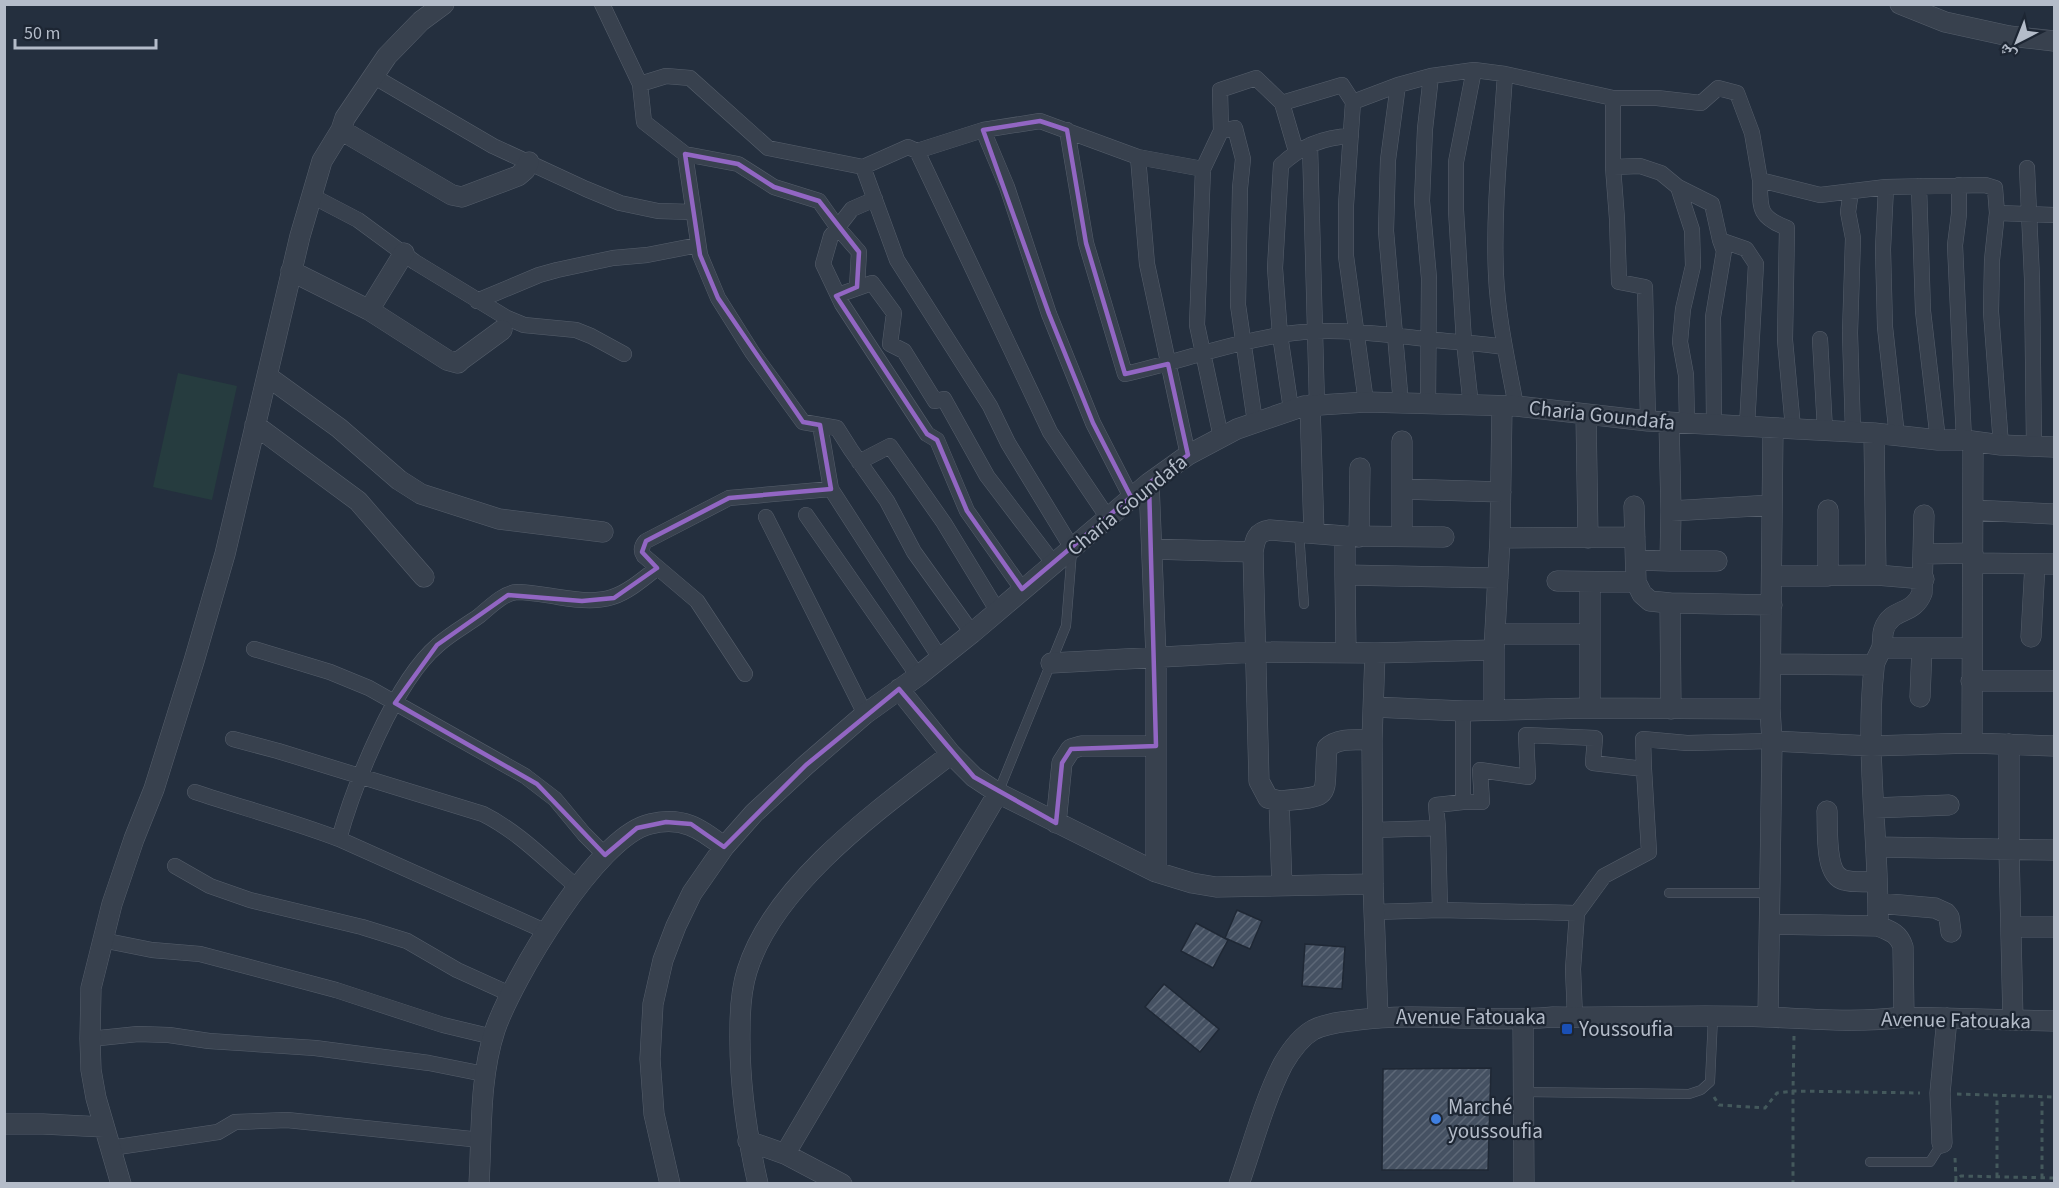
<svg xmlns="http://www.w3.org/2000/svg" width="2059" height="1188" viewBox="0 0 2059 1188" font-family="'Source Sans 3','Noto Naskh Arabic',sans-serif">
<defs>
<pattern id="building-hatch" width="6" height="6" patternUnits="userSpaceOnUse" patternTransform="scale(1.5)"><rect width="6" height="6" fill="#455162"/><path d="M-1 1l2-2M0 6l6-6M5 7l2-2" fill="none" stroke="#5d6877"/></pattern>
</defs>
<rect width="100%" height="100%" fill="#242f3e"/>
<path fill="#263c3f" d="M178,373L237,386L212,500L153,487Z"/>
<path fill="url(#building-hatch)" stroke="#1f2835" stroke-width="1.5" d="M1237,910L1262,921L1250,949L1225,938Z
M1196,923L1228,940L1213,968L1181,951Z
M1305,944L1345,947L1342,989L1302,986Z
M1164,984L1219,1029L1200,1052L1145,1007Z
M1491,1068L1488,1170H1382L1383,1069Z"/>
<g fill="none" stroke-linecap="round" stroke-linejoin="round">
<g stroke="#565f6c" stroke-width="10">
<path id="service" d="M1299,532L1304,604
M998,793L1066,626L1072,551
M1669,893H1770
M1523,1092L1689,1094L1701,1090L1710,1082L1713,1017
M1870,1162H1930L1942,1143"/>
</g>
<g stroke="#565f6c" stroke-width="16">
<path id="pedestrian" d="M602,4L640,84L666,76L690,78L768,148L863,167L908,147L917,151L983,130L1040,121L1138,157L1203,169L1221,131L1220,90L1256,78L1282,103
M1505,74C1501,141 1493,208 1496,275C1498,319 1508,363 1516,406
M373,76L493,146L586,189L620,203L658,211L693,212
M640,84L644,122L685,154L738,164L774,187L819,201L838,228L859,252L857,287
M1398,85L1388,160L1386,231L1401,404
M1613,98V167L1640,166L1661,173L1678,187L1692,230L1693,266L1683,309L1680,342L1686,375L1687,423
M1353,102L1346,205V256L1366,402
M983,130L1007,187L1049,314L1093,423L1131,497
M1067,130L1086,243L1125,374C1177,362 1227,344 1280,335C1329,326 1378,334 1427,339C1452,342 1478,343 1504,347
M1221,131L1235,128L1243,159L1240,188L1238,305L1255,422
M1310,145L1317,405
M917,151L1050,432L1108,518
M1296,151L1282,103L1342,85L1353,102L1398,85L1431,76L1474,70L1505,74L1613,98H1657L1701,103L1718,88L1737,93L1752,133L1760,180L1820,195L1886,187L1985,185L1995,188L1997,213L2054,215
M685,154L700,255L718,298L752,352L803,422L837,428L851,450L887,501L914,552L972,633
M1138,157L1147,264L1188,455
M863,167L897,260L990,406L1008,443L1072,548
M1613,167L1617,219L1619,282L1645,287L1648,421
M2027,168L2032,279L2034,446
M1203,169L1197,325L1221,437
M1760,180C1760,208 1758,217 1787,228L1785,340L1793,428
M1959,185V214L1955,245L1964,440
M1919,186L1923,311L1938,440
M1678,187L1712,204L1720,240L1746,249L1756,264L1747,426
M1886,187L1883,249L1885,327L1897,436
M1851,191L1848,212L1853,238L1850,333L1853,432
M312,196L358,220L415,262L507,318L524,325L576,330L591,336L624,354
M875,199L852,209L831,236L823,264L842,304L927,434L937,440L967,511L1022,589
M1997,213L1992,260L1991,312L2001,445
M838,295L872,283L894,313L890,344L904,351L935,401L944,399L987,476L1054,564
M477,301L539,275L557,270L613,258L647,255L698,245
M1820,339L1825,430
M1428,405L1429,278L1422,201L1425,129L1431,76
M1471,406L1464,342L1456,210V162L1474,70
M1291,409L1280,335L1275,268L1281,165C1301,146 1323,137 1351,136
M1714,424L1713,317L1724,251L1720,240
M820,425L831,489L940,658
M859,462L890,446L944,523L997,610
M806,515L918,676
M766,517L865,714
M254,649L330,672L369,688L525,776L555,799L584,834L605,855
M745,674L697,601L644,556C640,550 642,545 646,541L729,498L831,489
M233,739L278,751L483,814C519,832 546,861 577,887
M195,792C243,808 292,821 339,839L547,932
M1463,802H1482L1480,770L1528,777L1526,735L1595,738L1593,763L1644,769L1643,739L1687,743L1772,741
M1438,828L1436,805L1463,802V711
M1374,830L1438,828L1440,910L1374,912
M339,839C354,785 395,681 438,645C450,634 465,626 479,616C489,608 503,593 517,592C530,592 545,595 558,597C608,605 619,599 657,568
M175,866L210,886L250,900L362,927L407,941L457,970L512,995
M1440,910L1577,913L1573,969L1575,1017
M1577,913L1604,876L1649,852L1644,769
M102,940L152,950L200,954L336,990L443,1025L493,1037
M90,1039L138,1034L169,1035L209,1041L315,1048L429,1063L484,1074
M111,1148L218,1132L235,1122L287,1120L481,1140"/>
</g>
<g stroke="#565f6c" stroke-width="21">
<path id="minor" d="M1900,4L1945,22L2009,36L2054,41
M341,130L452,195L462,197L518,176L525,170L529,162
M291,271L369,310L447,360L458,363L461,360L502,330
M369,310L404,253
M267,376L339,428L399,480L421,494L499,519L603,532
M1310,405L1314,533
M1586,414L1588,538
M1669,422L1671,511
M255,425L358,501L424,577
M1874,433L1876,575
M1402,441V537
M1149,483L1156,656V872
M1402,489L1501,492
M1634,506L1636,582L1642,594L1650,601L1670,603L1671,709
M1828,510V576
M1973,510L2054,514
M1345,536V575
M1359,537L1360,468
M1500,538L1635,537
M1152,549L1253,552L1259,781L1268,798L1279,801L1282,886
M1253,552C1255,540 1256,532 1270,530L1345,536L1444,537
M1923,554L1973,553
M1636,560L1670,561L1671,511L1772,505
M1670,561H1717
M1973,563L2054,564
M1772,576L1876,575L1924,579
M1557,581L1636,582
M1590,582V708
M1670,603L1772,605
M1495,634H1589
M2031,637L2035,564
M1882,648H1971
M1346,652L1345,575L1498,578
M1375,653L1372,740L1373,884L1378,1017
M1051,663L1255,652L1375,653L1494,650
M1771,664L1874,665
M1971,681H2054
M899,689L951,754L974,777L998,793L1156,872L1192,883L1216,887L1373,884
M1920,697L1922,648
M1374,707L1463,711L1590,708L1770,709
M1494,710V650L1500,538L1502,407
M1772,741L1871,746L1972,743L2054,746
M1972,743L1973,442
M2009,744V849L2013,1020
M1279,801C1335,796 1323,799 1327,748C1339,737 1356,740 1372,740
M1874,808L1949,805
M1827,811C1828,829 1824,875 1844,880C1854,883 1867,881 1877,882
M1056,823L1062,763L1071,749L1081,746H1156
M1876,847L2054,850
M1878,903L1935,908L1946,913L1949,917L1951,932
M1770,924L1878,926
M2011,927H2054
M1768,1017L1772,741L1770,709L1773,428
M1904,1017L1903,947C1899,934 1891,931 1878,926C1879,840 1865,754 1874,668C1874,660 1880,654 1882,647C1883,641 1882,635 1884,629C1892,607 1913,616 1922,593L1924,515
M1523,1020L1524,1184
M4,1124H43L104,1127
M748,1141L785,1154L842,1184
M1942,1143L1940,1093L1947,1018
M785,1154L998,793
M121,1184L96,1098L91,1070L90,1039L91,988L112,904L134,839L154,789L194,661L225,554L300,236L322,161L341,130L345,118L387,56L421,21L444,4
M479,1184C482,1133 479,1079 495,1030C512,980 597,836 650,824C682,816 700,828 724,847
M670,1184L654,1114L650,1059L653,1004L663,960L676,926L692,893L724,847L754,813L806,765L865,714L918,676L972,633L1149,483L1188,455L1237,429L1304,406L1366,402L1516,406L1648,421L1874,433L1938,440H1964L2001,445L2054,447
M758,1184C746,1132 739,1082 740,1029C740,1010 741,990 747,971C774,883 881,808 951,754
M1239,1184C1253,1144 1264,1101 1283,1064C1290,1052 1301,1037 1313,1030C1326,1023 1343,1022 1357,1020C1422,1012 1488,1023 1553,1017C1624,1018 1696,1014 1767,1017C1813,1019 1858,1023 1904,1017L2054,1021"/>
</g>
<path stroke="#44595c" stroke-width="3" stroke-dasharray="4.5 4.5" stroke-linecap="butt" d="M1794,1036L1793,1091L1920,1093
M1957,1094L2054,1097
M1714,1097L1719,1105L1765,1108L1777,1093L1793,1091V1184
M1955,1158L1956,1180
M1997,1177V1096
M2042,1178V1097
M1955,1184L1956,1180L1961,1176L2054,1178"/>
<use href="#service" stroke="#38414e" stroke-width="9"/>
<use href="#pedestrian" stroke="#38414e" stroke-width="15"/>
<use href="#minor" stroke="#38414e" stroke-width="20"/>
</g>
<path fill="none" stroke="#9266c3" stroke-width="4.5" stroke-linejoin="round" d="M1040,121L1067,130L1086,243L1125,374L1168,364L1188,455L1149,483L1156,746L1071,749L1062,763L1056,823L974,777L899,689L806,765L724,847L691,824L666,822L637,828L605,855L537,784L395,703L437,645L508,595L582,601L614,598L657,568L642,552L646,541L729,498L831,489L820,425L803,422L718,298L700,255L685,154L738,164L774,187L819,201L859,252L857,287L836,296L927,434L937,440L967,511L1022,589L1131,497L1093,423L1049,314L983,130Z"/>
<rect fill="#1a4fb4" stroke="#1d2633" stroke-width="2" x="1561" y="1023" width="12" height="12" rx="3"/>
<circle fill="#3f7fe0" stroke="#1d2633" stroke-width="2" cx="1436" cy="1119" r="6"/>
<g text-anchor="middle" stroke-width="4.5" stroke-linejoin="round" paint-order="stroke">
<g font-size="21" fill="#b4bcc9" stroke="#1d2633">
<text transform="translate(1602 415) rotate(6)" y="7">Charia Goundafa</text>
<text transform="translate(1127 505) rotate(-39)" y="7">Charia Goundafa</text>
<text x="1471" y="1024">Avenue Fatouaka</text>
<text transform="translate(1956 1020) rotate(1)" y="7">Avenue Fatouaka</text>
</g>
<g font-size="21" fill="#b4bcc9" stroke="#1d2633" text-anchor="start">
<text x="1579" y="1036">Youssoufia</text>
<text x="1448" y="1114">Marché<tspan x="1448" dy="24">youssoufia</tspan></text>
</g>
</g>
<rect width="2059" height="1188" fill="none" stroke="#b4bcc9" stroke-width="12"/>
<g transform="translate(2017 42) rotate(222)" stroke="#1d2633" stroke-width="4.5" paint-order="stroke">
<path d="M0-4.5L10 22L0 15L-10 22Z" fill="#b4bcc9"/>
<text y="-9" font-size="16" font-weight="bold" text-anchor="middle" fill="#b4bcc9">ش</text>
</g>
<path d="M15 39v9h141v-9" fill="none" stroke="#b4bcc9" stroke-width="3"/>
<text x="24" y="39" font-size="18" fill="#b4bcc9" stroke="#1d2633" stroke-width="4.5" paint-order="stroke">50 m</text>
</svg>
